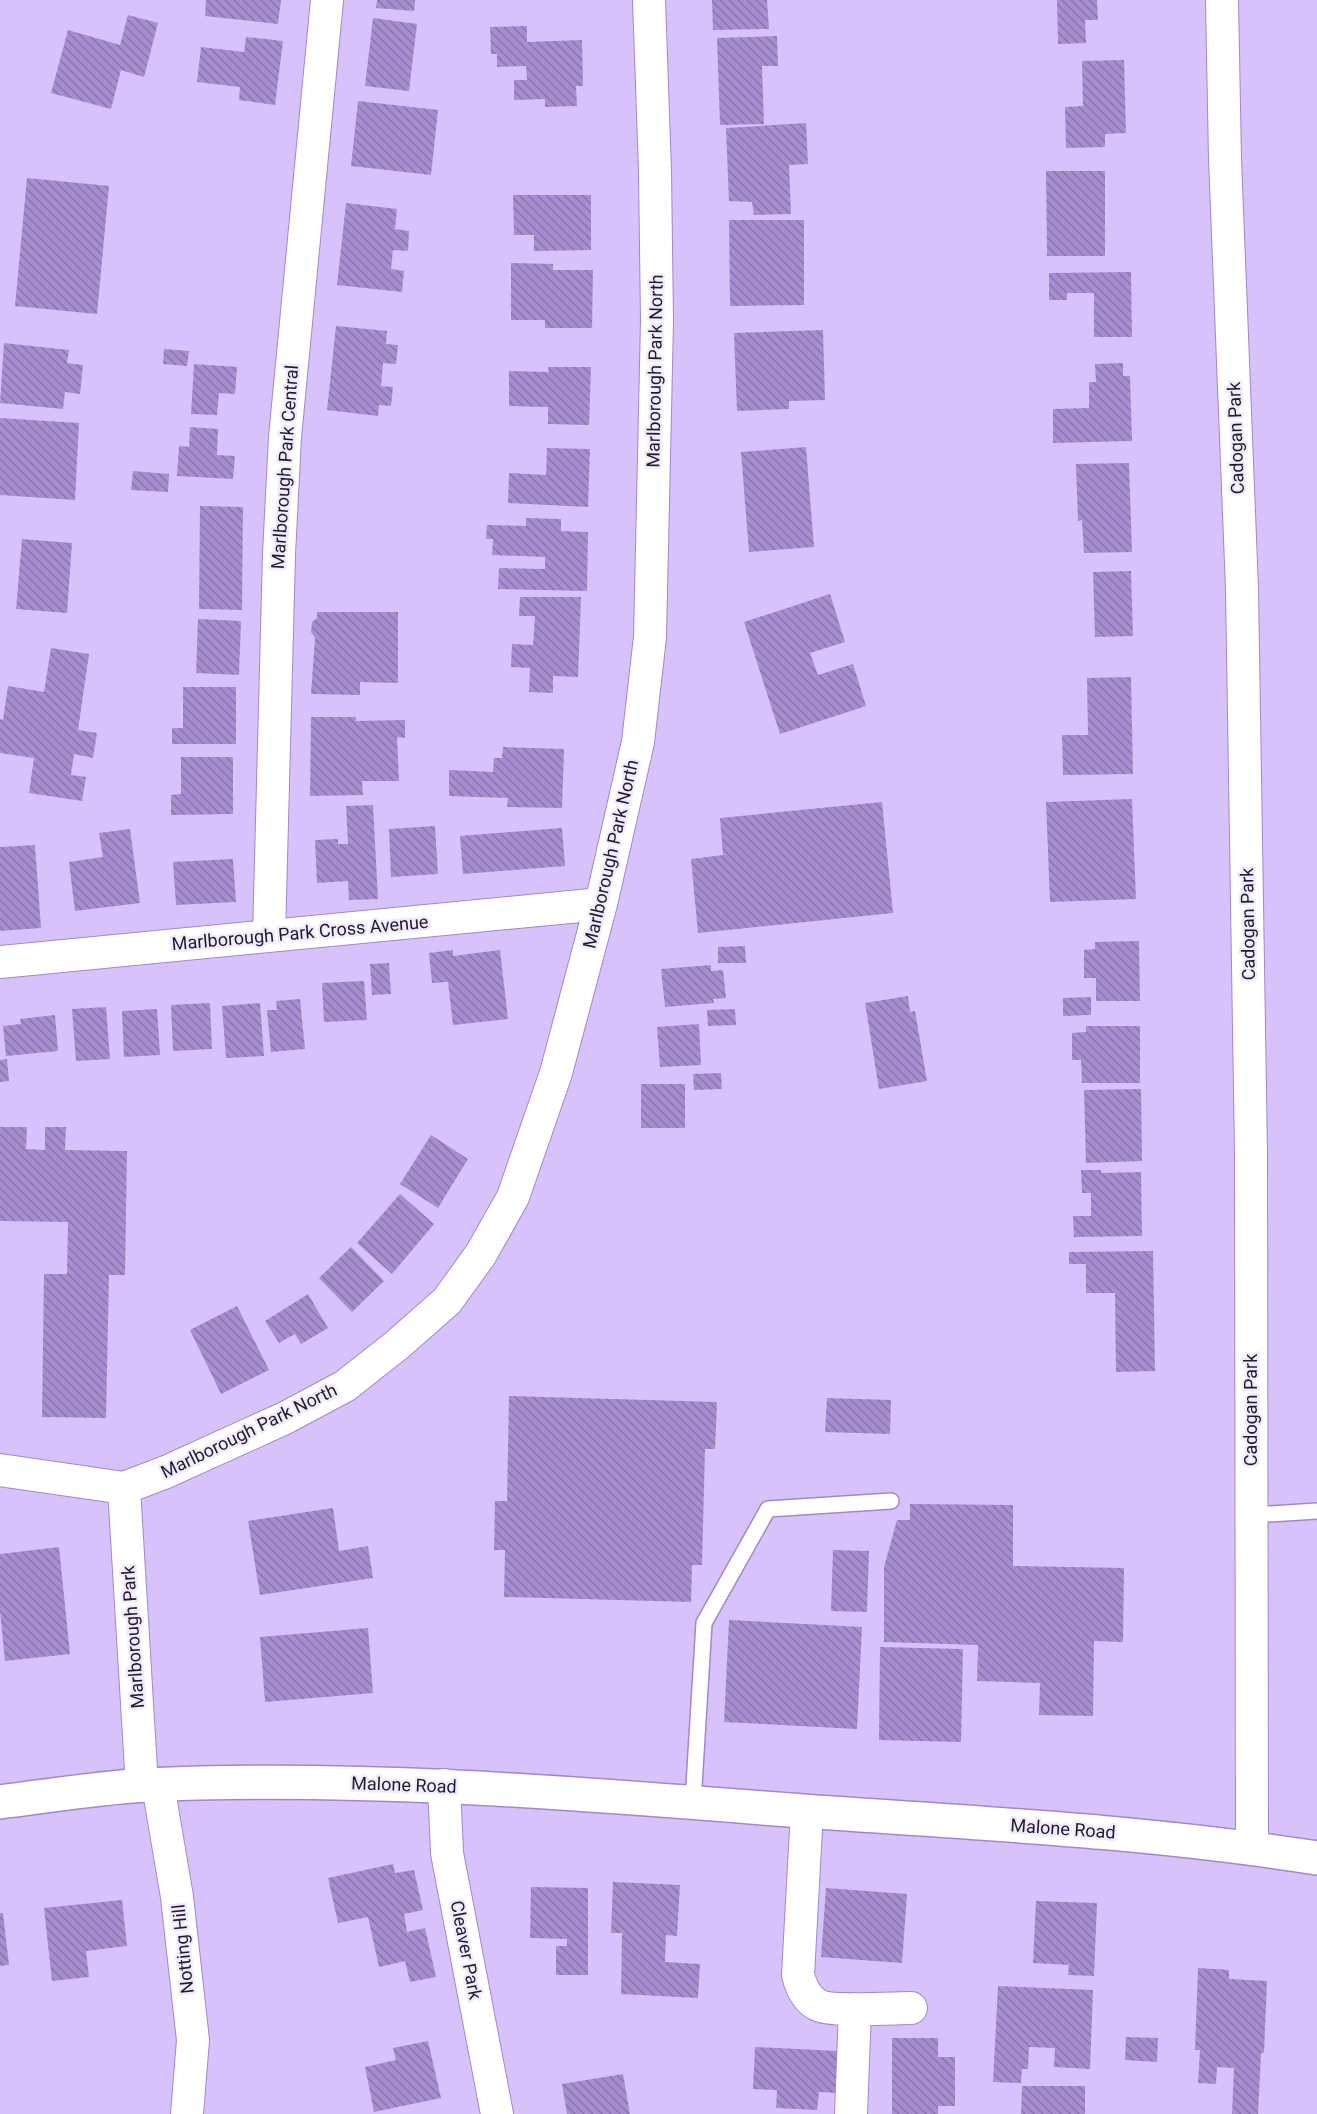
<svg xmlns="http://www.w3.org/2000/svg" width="1317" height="2114" viewBox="0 0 1317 2114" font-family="Roboto,sans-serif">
<defs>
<pattern id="building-back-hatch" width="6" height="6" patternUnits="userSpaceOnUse" patternTransform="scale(1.5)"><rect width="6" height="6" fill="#a88ed1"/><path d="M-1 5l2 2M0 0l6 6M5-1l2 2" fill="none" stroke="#8873aa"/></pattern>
</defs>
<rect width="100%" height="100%" fill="#d7c2fb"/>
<path fill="url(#building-back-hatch)" d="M206,0H281L278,24L205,16Z
M377,0H415L414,11L376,8Z
M712,0H767L769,29L713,30Z
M1057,0H1097L1098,20H1085L1086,43L1058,44Z
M128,15L158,23L144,77L121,70L111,109L51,93L68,30L120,45Z
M373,18L417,24L409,91L365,86Z
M527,26V42L582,40L583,86H576L577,106L545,107V99L514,100V80H527L526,66L497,67V54H491L490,27Z
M777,36L778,66H762L764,124L720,125L717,38Z
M246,37L283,41L275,105L239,100L240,87L197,82L201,47L244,52Z
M1124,60L1126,133L1105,134V147L1066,148L1065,107L1083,106L1082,61Z
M358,101L438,110L431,175L351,166Z
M806,123L808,164L789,165L791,214L754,215L752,202L729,201L726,128Z
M1046,171H1105V256H1047Z
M27,178L109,186L97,314L15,306Z
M513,195H591V250L534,251V235H514Z
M346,203L397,209L395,229L409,231L408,251L393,250L391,269L404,271L402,292L337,285Z
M729,220H804V305L730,306Z
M511,263L553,264V270H593L592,328H545V320H511Z
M1131,272L1132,337H1094V293H1067V300H1049V273Z
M336,326L387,331L386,344L398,345L396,364L383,363L381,386L393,387L391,406L379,405L378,416L327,410Z
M823,330L825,400L789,401V409L737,411L734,333Z
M4,343L69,350L67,363L83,365L80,394L65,392L63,409L0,403Z
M164,349L189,351L187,366L163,364Z
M1123,363V376H1130L1132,441L1053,443V409L1089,408V382H1096L1095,364Z
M194,364L237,367L235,394L219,393L217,415L191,414Z
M548,367H591L589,425L548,424V407L509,406V371L549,372Z
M0,418L79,423L75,500L0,495Z
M190,427L218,429L217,455L235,456L233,479L177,476L179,446L189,447Z
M806,447L814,547L749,552L741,452Z
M547,448L590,449L588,507L508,503L509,473L546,475Z
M1129,463L1132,552L1084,553L1082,520L1078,521L1076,464Z
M133,471L169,474L168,492L131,490Z
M200,506L243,507L242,610L199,609Z
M526,518L561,519V531L588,532L587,591L498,589L499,568L545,569V557L492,555L493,539H486L487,525L526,526Z
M22,539L72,543L67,613L16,609Z
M1131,571L1133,636L1095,637L1093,572Z
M830,594L845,642L810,653L818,675L853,664L866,706L780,734L744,622Z
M520,597H581L578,677L553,676V693L529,692L530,668L511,667L512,644L533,645L535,616H519Z
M317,612H398V683L360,682V695L311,694L315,638L311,632L312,622L317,618Z
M198,619L241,621L239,675L196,673Z
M51,648L89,654L78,730L97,733L93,758L74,754L71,775L86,777L82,801L29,793L34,758L0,753V719L3,720L8,686L44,692Z
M1131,677L1133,774L1063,775L1062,735H1088L1087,678Z
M183,687H236V744H172V728H183Z
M311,717H356V721L405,720V738L397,737L399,781H362L363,795L310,796Z
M503,747L564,749L562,808L507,807L508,798L449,796V770L493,772L494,758H502Z
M181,757H233V814L171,815V795L181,794Z
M1132,799L1136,899L1050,902L1046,802Z
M882,802L893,913L698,933L691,859L723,855L720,818Z
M373,805L378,899L349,900L348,881L317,883L315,840L338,839V844H348L346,806Z
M435,826L438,874L391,877L389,829Z
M562,828L565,866L463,874L460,836Z
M130,829L140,903L75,911L69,862L103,857L99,833Z
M35,845L41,928L0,931V847Z
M233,859L236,902L176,905L173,862Z
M1139,941L1140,1001H1096V978H1084V950L1095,949V942Z
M745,946L746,963H718V947Z
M453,950V956L500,950L508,1019L453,1025L448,982L432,983L429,953Z
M389,963L391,994L372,995L370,964Z
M711,965V971L723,970L726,998L713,999L714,1003L665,1007L661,969Z
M364,981L367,1020L324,1022L322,983Z
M908,996L910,1012L915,1011L927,1081L879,1089L865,1003Z
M1091,997V1015L1063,1016V998Z
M300,999L305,1049L271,1052L267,1010H277L276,1001Z
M210,1003L212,1049L173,1051L171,1005Z
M260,1003L264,1056L226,1058L222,1006Z
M106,1007L110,1059L76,1061L72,1009Z
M157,1009L160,1055L124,1057L122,1011Z
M735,1009L736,1025L708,1026L707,1010Z
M55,1015L58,1051L6,1056L3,1026L21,1024L20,1019Z
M699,1024L701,1065L660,1067L657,1027Z
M1086,1026H1140V1083H1082L1081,1060H1072V1033L1086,1032Z
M7,1059L9,1081L0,1082V1060Z
M721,1073L722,1089L694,1090L693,1074Z
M641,1084H685V1128H641Z
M1141,1089L1142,1161L1086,1163L1084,1090Z
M0,1127H27L26,1149L45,1150V1127H66L65,1150L127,1151L125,1275H109L106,1418L42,1417L44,1274H67L68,1222L0,1221Z
M431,1135L468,1159L438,1208L400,1184Z
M1081,1170H1101V1173L1141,1172L1142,1236L1074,1237L1073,1216H1091V1193H1082Z
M400,1194L434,1224L392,1274L357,1243Z
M351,1247L384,1281L352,1312L319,1278Z
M1153,1251L1155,1371L1116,1372L1115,1293H1086V1264H1069V1252Z
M308,1294L328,1328L301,1344L295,1334L279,1343L265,1321Z
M237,1306L269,1370L221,1394L190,1330Z
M509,1396L717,1402L715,1449H705L702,1565H692L691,1602L504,1597L505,1550H494L495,1501H507Z
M827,1398L891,1400L890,1434L825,1432Z
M910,1504L1013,1505V1566L1124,1568L1123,1642L1094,1641L1093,1716L1039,1715L1040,1683L977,1681L978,1645L884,1642V1567L897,1520H910Z
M333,1508L339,1551L368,1546L373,1578L260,1595L248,1521Z
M59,1547L70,1654L5,1661L0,1611V1554Z
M833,1550L869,1551L867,1612L831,1611Z
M729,1620L862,1627L857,1729L724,1722Z
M368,1628L373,1693L265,1702L260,1637Z
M880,1647L963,1649L961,1742L879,1740Z
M393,1864L395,1873L414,1870L423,1910L404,1914L407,1932L425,1928L436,1977L410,1982L405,1961L379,1967L368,1917L338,1923L328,1878Z
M613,1882L680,1885L677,1936L666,1935L665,1962L700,1964L698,1998L621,1994L622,1933H611Z
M531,1887L588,1888V1975H556V1946H567V1939L530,1938Z
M826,1888L907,1894L902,1963L821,1957Z
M122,1900L127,1946L86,1951L89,1977L52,1981L44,1908Z
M1036,1901L1097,1903L1094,1976L1068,1975L1069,1965L1033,1963Z
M0,1913H3L9,1965L0,1966Z
M1198,1968L1229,1970V1979L1267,1981L1264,2053H1261L1258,2114H1232L1234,2068L1217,2067L1216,2084L1198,2083L1200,2050H1195Z
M998,1986L1093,1990L1090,2069L1054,2067L1055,2048L1029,2047L1028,2069H1022L1021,2083L993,2082Z
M1126,2037L1158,2038L1157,2062L1125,2060Z
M892,2038H938V2057H955V2106H938V2114H892Z
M428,2041L441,2098L374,2112L365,2067L396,2060L393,2048Z
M755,2047L838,2051L836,2093L819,2092L817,2110L776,2108L777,2090L753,2089Z
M623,2074L630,2114H567L562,2084Z
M1022,2086H1085V2114H1021Z"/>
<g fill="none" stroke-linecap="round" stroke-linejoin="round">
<g stroke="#a288cb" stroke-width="18">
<path id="lane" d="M1252,1515L1317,1511
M693,1802L704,1623L768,1509L891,1501"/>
</g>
<g stroke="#a288cb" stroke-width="34">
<path id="street" d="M1222,0L1225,159L1242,589L1251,1154L1252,1848
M269,936L279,554L285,437L327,0
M0,962L601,904
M0,1470L124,1488L166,1472L285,1418L345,1386L397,1345L447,1301L481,1254L513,1197L556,1073L601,904L638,742L650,637L657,321L655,171L649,0
M124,1488L142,1786
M158,1785L177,1897L193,2040L187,2114
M444,1785L447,1853L497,2114
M807,1811L798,1975C801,1987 806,1999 818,2005C830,2012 894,2008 911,2008
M851,2114L855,2009"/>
</g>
<g stroke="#a288cb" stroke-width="36">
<path id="secondary" d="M0,1802C48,1796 97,1788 145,1785C364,1775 583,1794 802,1811C974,1823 1146,1831 1317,1858"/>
</g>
<use href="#lane" stroke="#fff" stroke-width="15"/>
<use href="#street" stroke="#fff" stroke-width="32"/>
<use href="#secondary" stroke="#fff" stroke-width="33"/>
</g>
<g text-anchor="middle" stroke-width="5" stroke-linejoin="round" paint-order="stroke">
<g font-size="18" fill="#231832" stroke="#f1ecfa">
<text transform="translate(655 371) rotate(-89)" y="6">Marlborough Park North</text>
<text transform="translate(1236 438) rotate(-92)" y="6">Cadogan Park</text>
<text transform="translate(285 467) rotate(-86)" y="6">Marlborough Park Central</text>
<text transform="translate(611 854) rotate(-77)" y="6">Marlborough Park North</text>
<text transform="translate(1248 924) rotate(-91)" y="6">Cadogan Park</text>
<text transform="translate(300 933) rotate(-5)" y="6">Marlborough Park Cross Avenue</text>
<text transform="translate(1251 1410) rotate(-90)" y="6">Cadogan Park</text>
<text transform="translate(249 1431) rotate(-26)" y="6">Marlborough Park North</text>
<text transform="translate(133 1637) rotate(-94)" y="6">Marlborough Park</text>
<text transform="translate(404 1785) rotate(2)" y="6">Malone Road</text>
<text transform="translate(1063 1829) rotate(4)" y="6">Malone Road</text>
<text transform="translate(183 1949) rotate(-96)" y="6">Notting Hill</text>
<text transform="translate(466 1950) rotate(79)" y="6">Cleaver Park</text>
</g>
</g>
</svg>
